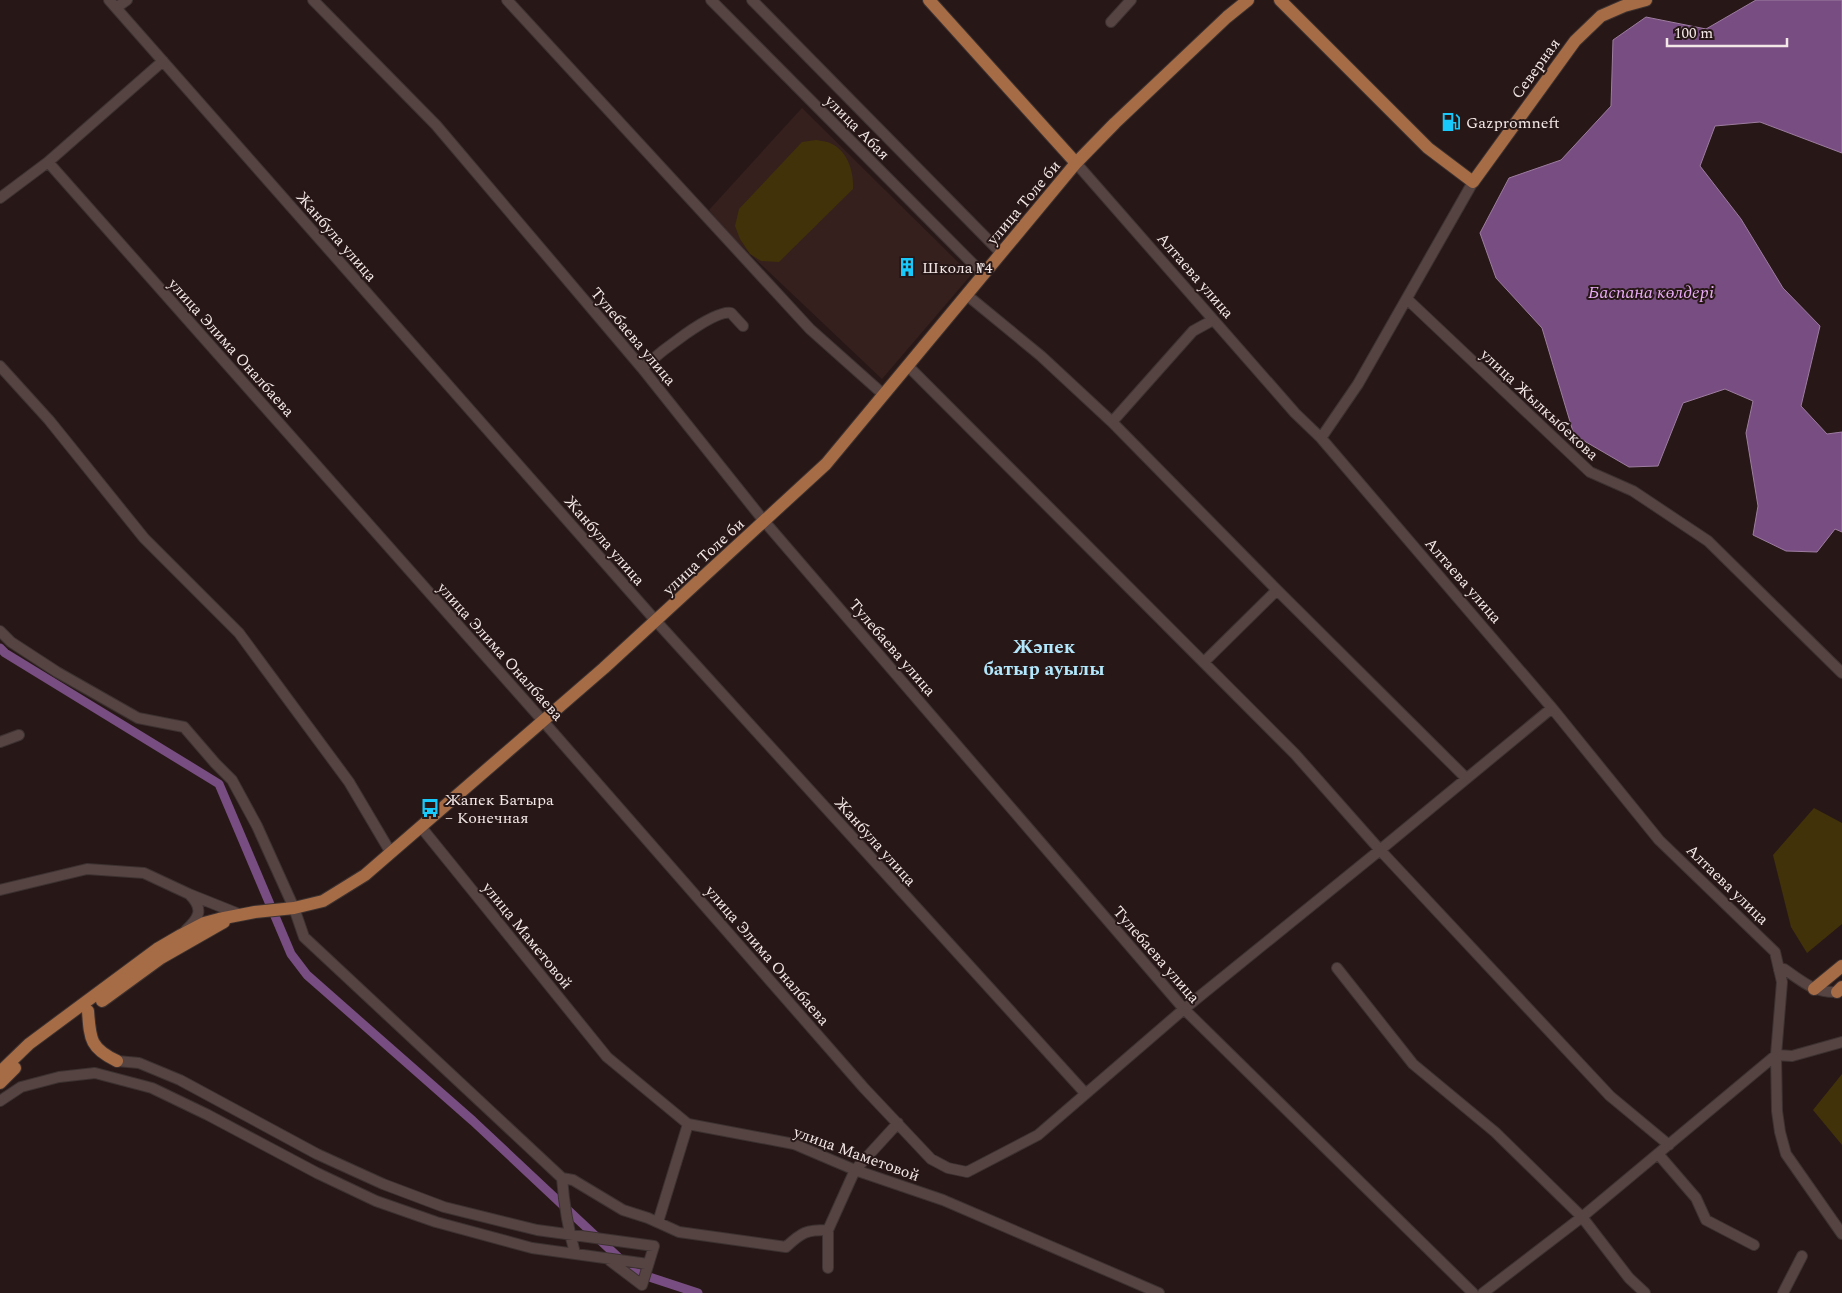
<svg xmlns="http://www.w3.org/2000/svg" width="1842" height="1293" viewBox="0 0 1842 1293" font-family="Spectral,serif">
<rect width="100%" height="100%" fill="#271817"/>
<path fill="#35201e" d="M802,108L971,275L882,379L728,233L709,210Z"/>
<path fill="#41320a" d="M816,140C821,141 827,141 832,144C848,152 854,172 853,189L779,262L761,261L750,254L740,239L735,226L739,209L802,142Z
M1814,808L1842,823V924L1807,953L1791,927L1773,855Z
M1842,1074V1145L1813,1110Z"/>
<path fill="#784e82" stroke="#9d7ca0" d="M1756,0H1842V153L1760,122L1715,126L1700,166L1741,219L1783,288L1820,326L1801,406L1827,434L1842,432V532L1835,529L1817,552L1786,551L1753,535L1758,506L1746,433L1753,401L1725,389L1683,403L1658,466L1629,467L1574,435L1542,328L1496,278L1480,233L1509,178L1561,160L1611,106L1613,40L1646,17L1706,29Z"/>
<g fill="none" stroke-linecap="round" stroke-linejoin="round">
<path stroke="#784e82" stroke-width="9" d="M0,648L5,653L219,784L291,954L307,975L473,1121L634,1272L698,1293"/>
<g stroke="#3d3231" stroke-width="12">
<path id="minor" d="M109,0L656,621L1085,1093
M313,0L436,125L642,368L764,521L1184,1009L1473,1293
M507,0L810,329L884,395
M711,0L984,275
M752,0L1001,253
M116,8L127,0
M1111,22L1131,0
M48,162L543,721L864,1088L931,1159L948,1168L967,1172L1038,1135L1184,1009L1380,850L1552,708
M1076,163L1295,413L1321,438L1552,708L1659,840L1775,952L1782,982L1776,1055L1777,1111L1780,1132L1786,1154L1842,1234
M0,198L48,162L163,61
M968,296L1041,356L1112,422L1277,590L1466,778
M1407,299L1590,472L1633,491L1708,541L1842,673
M0,366L49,420L144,538L239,633L349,782L391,853
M908,366L1295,754L1380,850L1610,1096L1669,1145
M642,368C657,355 713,309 731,313L743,326
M1112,422L1193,331L1213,320
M1321,438L1358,384L1473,182
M0,631L11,642L57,672L138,718L184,727L215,763L232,780L257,826L294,908L304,937L562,1178C564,1204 568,1229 575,1253
M1204,662L1277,590
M0,742L19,735
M421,827L607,1057L688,1124L794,1144L855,1170L943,1200L1159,1293
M0,890L87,869L144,873L189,894L239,914
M186,930C199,918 204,909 190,895
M1337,968L1413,1064L1495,1132L1582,1217L1629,1278L1645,1293
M1779,970L1784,969C1802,981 1814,993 1837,992
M117,1061L139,1063L180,1080L317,1154L383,1184L444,1207L537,1230L654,1246L642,1285L609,1260
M0,1101L21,1087L59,1077L95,1073L152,1088L208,1115L317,1173L376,1201L436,1222L532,1248L648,1264
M1659,1155L1696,1198L1706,1220L1754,1245
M562,1178L573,1180L623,1210L648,1218L679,1232L786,1247C802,1232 806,1230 828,1230
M658,1222L688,1124
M828,1268V1230L855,1170L898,1123
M1483,1293L1582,1217L1776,1055L1792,1056L1842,1042
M1783,1293L1802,1256"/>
</g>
<g stroke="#3d3231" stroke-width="14">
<path id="major" d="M929,0L1076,163
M1280,0L1428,148L1473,182L1575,41L1601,16L1624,6L1646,0
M1814,989L1842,966
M1837,992L1842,987
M102,1001L161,958L224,922
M88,1011C90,1039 90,1048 117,1061
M0,1072L29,1044L157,949L181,935L204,923L219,919L255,912L294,908L323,901L365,875L604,668L826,464L1076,163L1115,123L1227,17L1248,0
M0,1083L15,1068"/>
</g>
<use href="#minor" stroke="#564443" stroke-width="10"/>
<use href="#major" stroke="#a66c46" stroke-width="12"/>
</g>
<defs>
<g id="fuel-bare" transform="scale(1.5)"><path d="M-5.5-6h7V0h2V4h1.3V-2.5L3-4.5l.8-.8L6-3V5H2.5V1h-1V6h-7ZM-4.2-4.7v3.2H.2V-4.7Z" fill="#17cafb" stroke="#271817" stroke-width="2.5" paint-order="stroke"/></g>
<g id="building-bare" transform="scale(1.5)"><path d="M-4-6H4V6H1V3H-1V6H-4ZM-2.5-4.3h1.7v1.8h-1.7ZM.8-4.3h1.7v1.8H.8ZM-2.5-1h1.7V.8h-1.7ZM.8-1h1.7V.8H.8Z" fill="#17cafb" stroke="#271817" stroke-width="2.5" paint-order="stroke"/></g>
<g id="bus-bare" transform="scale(1.5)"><path d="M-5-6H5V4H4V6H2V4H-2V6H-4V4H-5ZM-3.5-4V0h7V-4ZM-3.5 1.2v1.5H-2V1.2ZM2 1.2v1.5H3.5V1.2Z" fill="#17cafb" stroke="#271817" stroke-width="2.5" paint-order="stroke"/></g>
</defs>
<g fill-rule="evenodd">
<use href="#fuel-bare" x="1451" y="122"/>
<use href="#building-bare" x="907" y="267"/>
<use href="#bus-bare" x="430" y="808"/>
</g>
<g text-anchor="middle" stroke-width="4" stroke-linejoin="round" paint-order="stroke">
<g font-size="16" fill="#f3e8e7" stroke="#271817">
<text transform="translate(1535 68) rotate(-54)" y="6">Северная</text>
<text transform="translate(858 127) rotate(45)" y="6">улица Абая</text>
<text transform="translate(1023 202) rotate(-50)" y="6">улица Толе би</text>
<text transform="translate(337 236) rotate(49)" y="6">Жанбула улица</text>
<text transform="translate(1196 275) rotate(49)" y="6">Алтаева улица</text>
<text transform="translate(634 336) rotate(50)" y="6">Тулебаева улица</text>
<text transform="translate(232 347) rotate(48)" y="6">улица Элима Оналбаева</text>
<text transform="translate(1540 404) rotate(43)" y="6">улица Жылкыбекова</text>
<text transform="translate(605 540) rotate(49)" y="6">Жанбула улица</text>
<text transform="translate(703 556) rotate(-43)" y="6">улица Толе би</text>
<text transform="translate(1464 580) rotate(49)" y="6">Алтаева улица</text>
<text transform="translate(893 647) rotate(49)" y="6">Тулебаева улица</text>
<text transform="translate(501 651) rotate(48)" y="6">улица Элима Оналбаева</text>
<text transform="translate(876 841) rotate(48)" y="6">Жанбула улица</text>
<text transform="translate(1728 884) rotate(44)" y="6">Алтаева улица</text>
<text transform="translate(528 935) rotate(51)" y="6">улица Маметовой</text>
<text transform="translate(1157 954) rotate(49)" y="6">Тулебаева улица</text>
<text transform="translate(768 955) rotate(49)" y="6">улица Элима Оналбаева</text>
<text transform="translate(857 1153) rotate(20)" y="6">улица Маметовой</text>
</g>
<g font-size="16" fill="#f3e8e7" stroke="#271817" text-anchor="start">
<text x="1466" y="128">Gazpromneft</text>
<text x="922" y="273">Школа №4</text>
<text x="445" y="805">Жапек Батыра<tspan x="445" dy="18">– Конечная</tspan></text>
</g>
<g font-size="18" font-style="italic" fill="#eaabf8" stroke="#271817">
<text x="1651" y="298">Баспана көлдері</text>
</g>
<g font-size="19" font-weight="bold" fill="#b3e7fc" stroke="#271817">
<text x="1044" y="653">Жәпек<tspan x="1044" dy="22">батыр ауылы</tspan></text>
</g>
</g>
<path d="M1667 38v8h120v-8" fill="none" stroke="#f3e8e7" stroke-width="2.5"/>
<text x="1674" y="38" font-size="15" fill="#f3e8e7" stroke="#271817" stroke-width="4" paint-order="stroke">100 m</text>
</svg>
